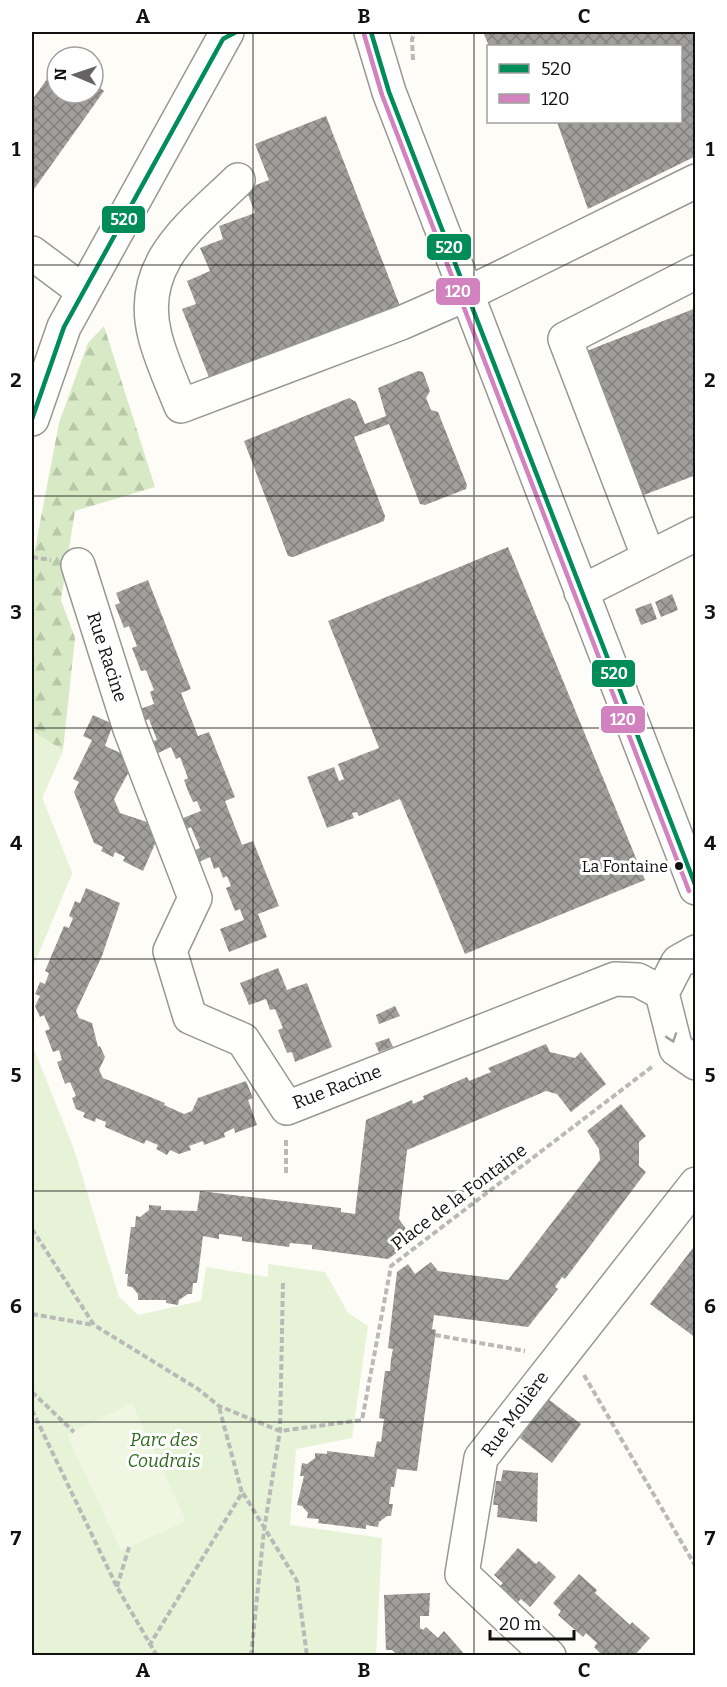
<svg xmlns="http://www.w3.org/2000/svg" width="727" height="1687" viewBox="0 0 727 1687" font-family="Bitter,serif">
<defs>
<pattern id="forest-firs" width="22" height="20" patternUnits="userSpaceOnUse" patternTransform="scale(1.5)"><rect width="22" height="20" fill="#d8eac5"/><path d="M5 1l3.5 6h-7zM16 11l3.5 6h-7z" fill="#b8c8a8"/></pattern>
<pattern id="building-cross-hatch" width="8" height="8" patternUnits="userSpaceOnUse" patternTransform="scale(1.5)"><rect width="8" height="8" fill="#a19f9c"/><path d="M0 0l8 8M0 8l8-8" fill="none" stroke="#82807e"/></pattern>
</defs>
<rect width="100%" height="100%" fill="#fdfcf7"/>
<path fill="url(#forest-firs)" d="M104,326L155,487L75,511L61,600L75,638L63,750L42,798L72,873L32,969V565L59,423L88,343Z"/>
<path fill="#e7f3d7" d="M32,731L63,750L42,798L72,873L32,969Z
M32,1044L74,1149L119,1297L138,1315L201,1301L206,1267L268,1277V1264L325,1272L348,1313L368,1326L352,1438L296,1449L290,1525L382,1538L376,1655H32Z"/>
<path fill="#f0f6e1" d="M132,1403L186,1521L121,1551L67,1435Z"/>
<path fill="url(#building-cross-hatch)" d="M483,32H696V156L588,209L557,122H681V46H489Z
M57,65V93H93V83L104,91L32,192V100Z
M326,116L400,306L210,380L182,309L196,304L187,281L210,271L200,248L223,239L219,226L255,213L246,189L269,180L255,144Z
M696,308V475L636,498L579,354Z
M418,371L423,372L430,391L426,398L431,410L438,412L467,485L466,489L425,505L420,504L389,424L354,437L385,516L384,521L293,557L288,556L244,441L349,398L356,402L365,424L386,416L378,388Z
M508,547L645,880L465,954L400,799L359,816L357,812L352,813L354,818L327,828L307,777L334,767L339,781L344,779L338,764L379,748L328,621Z
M148,580L191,689L181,693L198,736L209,732L235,797L225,801L242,845L253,841L279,906L258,914L267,937L229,952L220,929L244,920L240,909L235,911L226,888L231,886L227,876L223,878L219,867L214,869L210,857L199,862L195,850L200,848L191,827L187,829L183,818L201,811L197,801L193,802L188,791L184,780L188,778L180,757L176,759L171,747L158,753L153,741L157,740L149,719L145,721L140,709L154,704L150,692L154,690L146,670L141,671L132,648L137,646L129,626L124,628L115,605L120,603L116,593Z
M672,594L678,610L661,617L655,602Z
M651,603L657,619L641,625L635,609Z
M93,715L113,724L105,746L125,755L131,768L114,799L120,813L153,824L158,837L143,871L123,861L125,857L115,852L113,857L101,851L103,847L94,843L74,792L79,782L73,779L92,740L83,736Z
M86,888L120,903L102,956L76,1011L79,1018L92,1023L98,1047L100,1046L105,1057L99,1070L103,1078L165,1103L164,1105L184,1114L192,1111L198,1098L246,1081L253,1098L248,1100L257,1125L235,1133L234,1128L224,1133L225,1137L204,1145L203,1141L189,1146L191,1150L179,1154L170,1150L167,1155L156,1149L158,1145L146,1140L144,1144L105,1127L106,1122L96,1118L95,1122L83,1117L85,1113L76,1109L72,1098L76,1096L70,1082L65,1084L57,1062L62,1060L59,1050L53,1052L45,1031L50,1029L44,1015L40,1017L35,1006L40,996L35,994L40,982L45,984L49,973L45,971L64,926L69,928L73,918L69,916L75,901L80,903Z
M278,968L287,990L307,983L332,1047L295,1062L292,1052L287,1053L278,1030L283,1028L275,1009L270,1010L266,999L249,1005L240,983Z
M395,1006L400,1016L379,1024L376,1015Z
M389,1038L393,1047L379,1052L375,1043Z
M546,1044L550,1052L575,1058L581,1052L606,1084L571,1112L557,1094L546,1091L407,1150L399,1219L406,1229L390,1242L398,1252L388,1259L312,1249V1245L290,1243L289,1247L242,1241V1237L219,1234V1239L203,1236L197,1283H193L192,1294H188L179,1300L178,1305L166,1303V1300H138V1294L132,1287L127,1286L128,1274H125L131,1227H135L136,1216L140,1217L149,1210V1205L161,1206V1210L197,1211L200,1191L341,1208V1212L355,1214L366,1120L412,1100L413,1104L424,1099L423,1096L467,1077L469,1081L491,1072L488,1068Z
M621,1104L646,1136L639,1142V1166L646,1172L565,1279L562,1277L555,1287L558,1289L528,1327L434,1315L432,1329L436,1330L417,1471L397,1469L394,1487H391L389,1504H393L391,1516H387L379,1522L378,1527L366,1525V1529L318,1523L319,1519L307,1518L308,1513L302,1506L297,1505L304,1476H300L302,1463L307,1464L315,1458V1453L327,1454V1451L374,1457L377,1441L381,1442L384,1419L379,1418L385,1371H390L391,1359L393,1349L388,1348L397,1272L408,1264L415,1274L431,1262L438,1271L508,1280L600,1160L599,1149L587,1131Z
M696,1244V1338L650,1304Z
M548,1399L581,1424L552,1463L520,1438L534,1419L530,1416L536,1409L539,1412Z
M503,1470L538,1473L537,1522L497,1517L498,1505H493L496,1481H501Z
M518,1548L536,1564L539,1561L556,1577L530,1607L521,1599L518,1602L500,1586L503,1583L494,1575Z
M579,1574L597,1590L595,1593L630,1625L632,1622L650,1638L634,1656H603L594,1647L597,1643L588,1635L586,1633L583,1637L558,1615L561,1611L553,1603Z
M430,1593L429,1616H420V1628L423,1630L426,1627L438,1638L444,1631L466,1656H398L392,1650H386L384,1595Z"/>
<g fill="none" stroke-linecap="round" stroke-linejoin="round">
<g stroke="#979795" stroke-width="36">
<path id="minor" d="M371,32L389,92L696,888
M238,180C192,225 136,263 155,336C161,360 172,383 181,406L401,323L467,294L696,181
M32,253L83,291
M32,419L64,327L227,32
M649,558L565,339L696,272
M78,565L130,729L195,898L170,951L190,1017L243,1040L287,1108L615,979L638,980L662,993
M581,592L696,534
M696,952L678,962L662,993L676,1049L696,1063
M549,1656L462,1574L481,1458L696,1184"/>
</g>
<path stroke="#b9b9b8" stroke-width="4" stroke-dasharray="6 3" stroke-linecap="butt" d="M413,60L412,39L415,32
M32,557L51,560
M286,1173V1138
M32,1229L94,1325L198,1389L219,1406L280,1431L362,1420L391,1266L653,1066
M32,1314L94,1325
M435,1335L525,1351
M584,1375L696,1567
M32,1392L74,1432
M32,1410L117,1587L157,1656
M243,1493L297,1581L307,1656
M117,1587L129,1547
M149,1646L242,1493L219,1407
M251,1656L264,1530L280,1431L283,1281"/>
<use href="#minor" stroke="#fffffe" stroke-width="33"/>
<g stroke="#fff" stroke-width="9">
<path id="bus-1" d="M371,32L389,92L696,887
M32,419L64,327L223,39L236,32"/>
</g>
<g stroke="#fff" stroke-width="9">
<path id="bus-2" d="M364,34L382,95L689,891"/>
</g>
<use href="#bus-1" stroke="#008c59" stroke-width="4.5"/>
<use href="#bus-2" stroke="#d282be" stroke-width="4.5"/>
</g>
<defs><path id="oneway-chevron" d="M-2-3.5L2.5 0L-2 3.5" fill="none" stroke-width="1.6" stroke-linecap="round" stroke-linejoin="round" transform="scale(1.5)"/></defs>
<use stroke="#a0a09f" href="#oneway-chevron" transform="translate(672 1038) rotate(71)"/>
<path fill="none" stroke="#111" stroke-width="1.5" stroke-opacity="0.55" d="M253,32V1656M474,32V1656M32,265H696M32,496H696M32,728H696M32,959H696M32,1191H696M32,1422H696"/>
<circle fill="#111" stroke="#fff" stroke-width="2" cx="679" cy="866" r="5"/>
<g text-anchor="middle" stroke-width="6" stroke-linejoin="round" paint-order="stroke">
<g font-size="16" fill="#111" stroke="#fff" text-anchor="end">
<text x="668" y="872">La Fontaine</text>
</g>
<g font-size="18" fill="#111" stroke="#fff">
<text transform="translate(107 657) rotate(72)" y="6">Rue Racine</text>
<text transform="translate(337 1087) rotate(-21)" y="6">Rue Racine</text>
<text transform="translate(459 1197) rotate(-37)" y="6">Place de la Fontaine</text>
<text transform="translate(515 1414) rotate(-54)" y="6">Rue Molière</text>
</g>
<g font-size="18" font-style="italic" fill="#2f6b1f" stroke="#fff">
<text x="164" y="1446">Parc des<tspan x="164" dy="21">Coudrais</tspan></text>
</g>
</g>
<g stroke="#fff" stroke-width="2">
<rect x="101" y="205" width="45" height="29" rx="6" fill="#008c59"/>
<rect x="426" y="233" width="46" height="28" rx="6" fill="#008c59"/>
<rect x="435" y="277" width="46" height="29" rx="6" fill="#d282be"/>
<rect x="591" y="659" width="45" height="29" rx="6" fill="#008c59"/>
<rect x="600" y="705" width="46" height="29" rx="6" fill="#d282be"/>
</g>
<g font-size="16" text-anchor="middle" font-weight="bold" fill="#fff">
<text x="124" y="225">520</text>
<text x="449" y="253">520</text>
<text x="458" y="297">120</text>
<text x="614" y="679">520</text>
<text x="623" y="725">120</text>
</g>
<rect width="727" height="1687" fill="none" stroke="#ffffff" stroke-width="66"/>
<rect x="487" y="45" width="195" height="78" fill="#ffffff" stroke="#a0a0a0" stroke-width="1.5"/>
<rect x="499" y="64" width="30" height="9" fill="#008c59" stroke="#a0a0a0" stroke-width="1.5"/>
<text x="541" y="75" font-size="18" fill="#111111">520</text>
<rect x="499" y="94" width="30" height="9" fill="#d282be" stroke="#a0a0a0" stroke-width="1.5"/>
<text x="541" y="105" font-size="18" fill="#111111">120</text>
<g transform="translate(75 75) rotate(272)"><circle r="28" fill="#ffffff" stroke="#a0a0a0" stroke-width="1.5"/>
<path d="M0-4.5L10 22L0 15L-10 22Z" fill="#646362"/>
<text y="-9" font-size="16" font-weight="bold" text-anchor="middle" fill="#111111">N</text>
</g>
<path d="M490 1630v9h84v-9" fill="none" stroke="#111111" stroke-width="3"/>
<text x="499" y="1630" font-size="18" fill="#111111" stroke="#ffffff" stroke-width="4.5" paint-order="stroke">20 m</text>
<rect x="33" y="33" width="661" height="1621" fill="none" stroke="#111" stroke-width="2"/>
<g font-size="20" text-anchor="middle" font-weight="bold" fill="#111">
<text x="143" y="23">A</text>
<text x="364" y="23">B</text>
<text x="584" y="23">C</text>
<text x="16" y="156">1</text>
<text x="710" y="156">1</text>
<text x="16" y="387">2</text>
<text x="710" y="387">2</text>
<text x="16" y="619">3</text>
<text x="710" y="619">3</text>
<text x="16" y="850">4</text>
<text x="710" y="850">4</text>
<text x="16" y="1082">5</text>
<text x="710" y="1082">5</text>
<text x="16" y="1313">6</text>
<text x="710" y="1313">6</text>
<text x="16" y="1545">7</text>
<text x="710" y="1545">7</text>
<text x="143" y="1677">A</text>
<text x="364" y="1677">B</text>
<text x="584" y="1677">C</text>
</g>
</svg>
